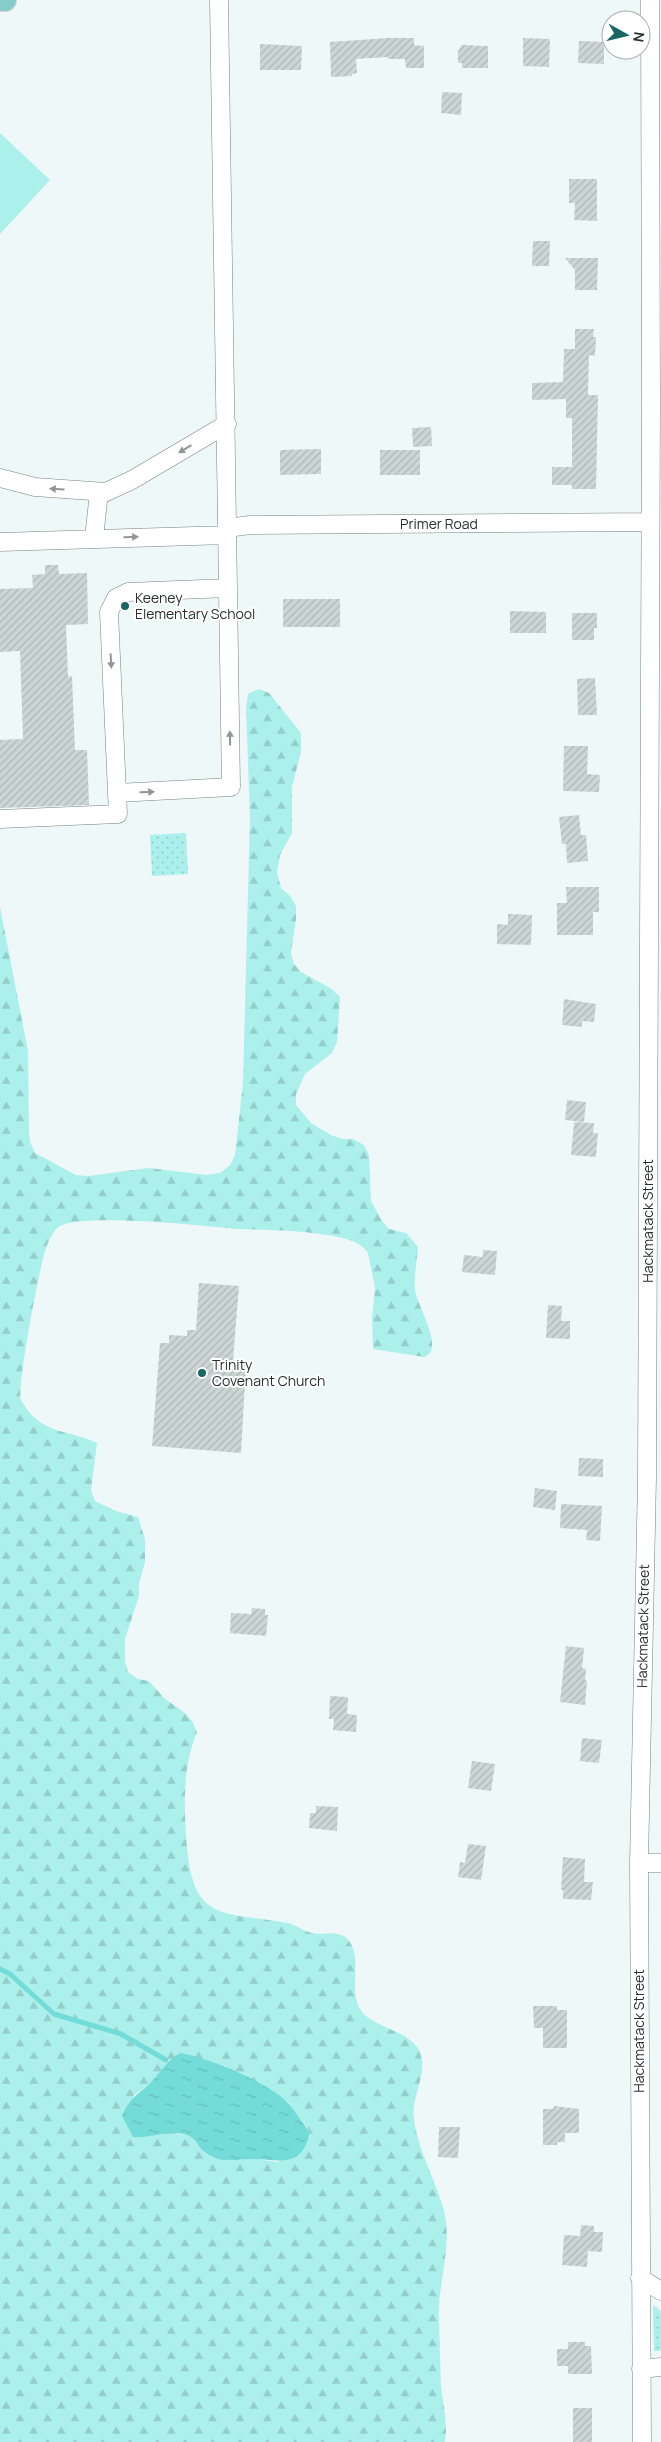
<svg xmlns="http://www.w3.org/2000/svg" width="661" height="2442" viewBox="0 0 661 2442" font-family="Manrope,sans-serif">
<defs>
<pattern id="forest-firs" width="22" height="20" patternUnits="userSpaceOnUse" patternTransform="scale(1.25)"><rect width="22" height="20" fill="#acf0ec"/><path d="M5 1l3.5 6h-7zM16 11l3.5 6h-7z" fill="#94cecb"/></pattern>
<pattern id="park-dots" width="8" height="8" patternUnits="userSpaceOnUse" patternTransform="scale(1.25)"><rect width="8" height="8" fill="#acf0ec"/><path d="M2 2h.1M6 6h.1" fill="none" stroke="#94cecb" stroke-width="1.8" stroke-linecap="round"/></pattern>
<pattern id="water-ripples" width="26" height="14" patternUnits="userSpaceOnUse" patternTransform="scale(1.25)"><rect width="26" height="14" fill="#74dcd8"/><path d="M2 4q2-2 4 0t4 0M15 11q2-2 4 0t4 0" fill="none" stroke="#65bdba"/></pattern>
<pattern id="building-hatch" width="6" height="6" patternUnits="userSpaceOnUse" patternTransform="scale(1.25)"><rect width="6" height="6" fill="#ccd6d5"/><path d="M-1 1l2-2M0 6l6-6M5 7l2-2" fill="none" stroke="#afb8b7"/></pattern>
</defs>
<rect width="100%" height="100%" fill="#eff8f8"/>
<path fill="#acf0ec" d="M0,133L50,180L0,234Z"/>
<path fill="url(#forest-firs)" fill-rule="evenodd" d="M259,689L269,693L301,733V752L292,787V833L280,855L277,872L281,888L290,896L296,906V920L291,953L294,964L301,972L332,989L340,997L337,1042L332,1053L305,1074L296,1094V1105L311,1123L331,1135L342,1139H353L364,1145L369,1155L371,1201L382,1221L389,1229L406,1233L418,1247C417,1260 414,1276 415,1290C417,1306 446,1350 424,1357L373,1349L372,1318L375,1288L368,1253C360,1239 334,1236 320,1234C293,1230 264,1230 237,1229C202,1226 87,1213 60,1226C54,1229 48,1242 46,1248C40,1264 16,1390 21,1400C40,1435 67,1429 97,1443L91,1490L95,1501L116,1511L138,1517L145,1539V1562L139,1584V1596L125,1639V1661L128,1672L138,1679L149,1681L164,1698L185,1713L192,1721L197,1732C183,1767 184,1799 186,1836C192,1922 216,1911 288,1923C296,1925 303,1931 312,1933C324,1936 340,1929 349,1941C363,1959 348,1989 360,2009C370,2026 405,2030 417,2047C432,2069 410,2096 414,2119C418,2151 436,2180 444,2211C453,2246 437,2284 439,2320C440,2342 440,2364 441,2386C443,2405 448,2422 445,2442H0V907L28,1051L29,1131L30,1142L35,1153L76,1175L88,1176L149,1168L207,1175L220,1173L230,1165L235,1155L243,1083L250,816L246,709L248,694ZM170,2059L288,2102L310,2132L278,2162L203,2151L191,2136L174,2133L133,2096L152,2082Z"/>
<path fill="url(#park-dots)" d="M186,833L188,874L152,876L150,835Z
M653,2305L661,2311V2351H654Z"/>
<path fill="url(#water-ripples)" d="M180,2053C207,2057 267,2082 286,2101C295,2109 301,2122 310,2132C302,2170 278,2159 250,2159C240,2159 225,2162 215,2158C211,2156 206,2153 202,2150C198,2146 195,2138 189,2136C172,2128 151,2139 133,2137L122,2116C130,2096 140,2094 153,2080C162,2070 167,2060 180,2053Z"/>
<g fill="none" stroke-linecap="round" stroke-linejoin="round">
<path stroke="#74dcd8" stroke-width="5" d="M0,1969L10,1974L54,2014L121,2034L166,2060"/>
</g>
<path fill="url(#building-hatch)" d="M388,38H414V45L424,46V68H406L405,59H388V57L356,59L357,73L352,74V76L331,77L330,42Z
M523,38L550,39L549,67L523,66Z
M579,41L604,42V64L578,63Z
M260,44L302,46L301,70H260Z
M462,45L488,46V68H462V63H458V51Z
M442,92L462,93L461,115L441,113Z
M569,179H597V221L574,220L575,203H569Z
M533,241H550L549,266H532Z
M565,258H598L597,290H575V270Z
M575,329H594L593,337H596L595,356L589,355L588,395H598L596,489H572V485H552V467H572V418H566V399L532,400V383L563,382L564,349H575Z
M431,427L432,446L413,447L412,428Z
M321,449V474L280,475V450Z
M380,450H420V475H380Z
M45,565H58L59,574L87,573L88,624L66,625L68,677L72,676L75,750H87L89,805L0,808V740L23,739L20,651L0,652V589L33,588L32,575L45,574Z
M283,599H340V627H283Z
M510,611L546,612V633H510Z
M572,613H597V628H594V640H572Z
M595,678L597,715H578L577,679Z
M564,746H588L587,774L600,775L599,792L563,791Z
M579,815L581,835H586L588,861L567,863L566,844H562L559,817Z
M566,887H599V912H593V935H557V903H567Z
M508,914L532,915L531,945L497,944V924L508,925Z
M564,999L596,1004L594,1022L582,1021V1027L562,1025Z
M567,1100L586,1102L584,1122L565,1120Z
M574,1122L594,1123L593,1133H598L596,1157L571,1155Z
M483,1250L497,1251L495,1275L462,1272L464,1255L483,1257Z
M199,1283L239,1286L233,1360H236L235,1364L246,1365L241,1453L152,1446L160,1343H169V1335L187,1336V1330H196Z
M548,1305L562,1306L561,1321H570V1339L546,1338Z
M579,1458L603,1459V1477L578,1476Z
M535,1488L557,1491L555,1510L533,1507Z
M561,1504L602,1506L600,1541L586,1540L587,1530L560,1528Z
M252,1608L265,1609V1615H268L266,1636L230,1633L231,1613L251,1614Z
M566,1646L584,1648L582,1668L586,1669L585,1680L587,1681L585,1705L560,1702Z
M330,1696L348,1697L347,1714L357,1715L356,1732L333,1730L334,1719H329Z
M582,1738L602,1740L599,1763L580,1761Z
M472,1761L495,1764L491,1791L468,1788Z
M316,1806L338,1807L337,1831L309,1828L310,1813H316Z
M468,1844L486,1846L481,1880L458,1877L460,1862L465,1863Z
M563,1857L585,1859L584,1882H593L591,1900L563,1899V1890H561Z
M533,2006H557V2010H567V2048H543V2028H534Z
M554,2106L579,2109V2133H565V2142H557V2145H543V2109H553Z
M439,2127H460L458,2158L438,2157Z
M581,2225L594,2226V2232H603L602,2252L588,2251L587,2267L562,2265L564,2235L580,2236Z
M568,2342H585V2346H591L592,2374H568V2366H557V2349H568Z
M573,2408H592V2442H573Z"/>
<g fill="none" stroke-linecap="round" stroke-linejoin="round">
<g stroke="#788180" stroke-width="19">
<path id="minor" d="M219,0L231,787L117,793L109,612L116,598L128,592L228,588
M0,478L35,487L106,492L132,480L227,424
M227,528L250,525L650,522
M94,538L99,492
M0,542L227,535
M0,819L118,814L117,793
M639,1863H661
M640,2278L661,2291
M641,2369L661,2367
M642,2442L639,1863L647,1478L651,404L650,0"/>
</g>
<g stroke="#d4d5d5" stroke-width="24">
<path id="major" d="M0,0H5"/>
</g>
<use href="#minor" stroke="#fff" stroke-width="18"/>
<use href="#major" stroke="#83cdcb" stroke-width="22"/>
</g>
<defs><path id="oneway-solid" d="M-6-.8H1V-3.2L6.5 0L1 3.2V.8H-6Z" transform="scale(1.25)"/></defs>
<g fill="#949696">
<use href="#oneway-solid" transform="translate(185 449) rotate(149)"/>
<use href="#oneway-solid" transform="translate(57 489) rotate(-176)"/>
<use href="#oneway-solid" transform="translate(131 537) rotate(-1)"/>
<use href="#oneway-solid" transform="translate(111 661) rotate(87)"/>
<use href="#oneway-solid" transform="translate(230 738) rotate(-91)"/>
<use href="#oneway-solid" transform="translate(147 792) rotate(-2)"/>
</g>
<g fill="#196765" stroke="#fff" stroke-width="2">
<circle cx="125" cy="606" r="5"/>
<circle cx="202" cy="1373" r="5"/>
</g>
<g text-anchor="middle" stroke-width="4" stroke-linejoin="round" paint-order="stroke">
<g font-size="14" fill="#2a2e2d" stroke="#fff">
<text x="439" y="529">Primer Road</text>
<text transform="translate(648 1221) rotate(-90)" y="5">Hackmatack Street</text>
<text transform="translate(643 1626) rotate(-89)" y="5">Hackmatack Street</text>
<text transform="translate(639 2031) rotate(-90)" y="5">Hackmatack Street</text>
</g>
<g font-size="14" fill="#2a2e2d" stroke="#fff" text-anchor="start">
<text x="135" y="603">Keeney<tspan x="135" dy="16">Elementary School</tspan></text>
<text x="212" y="1370">Trinity<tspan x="212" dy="16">Covenant Church</tspan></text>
</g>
</g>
<g transform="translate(626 35) rotate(98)"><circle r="24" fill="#ffffff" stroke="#aaabab"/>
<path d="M0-4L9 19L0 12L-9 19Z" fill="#196765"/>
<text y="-8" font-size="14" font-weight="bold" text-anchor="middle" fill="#2a2e2d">N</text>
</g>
</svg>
